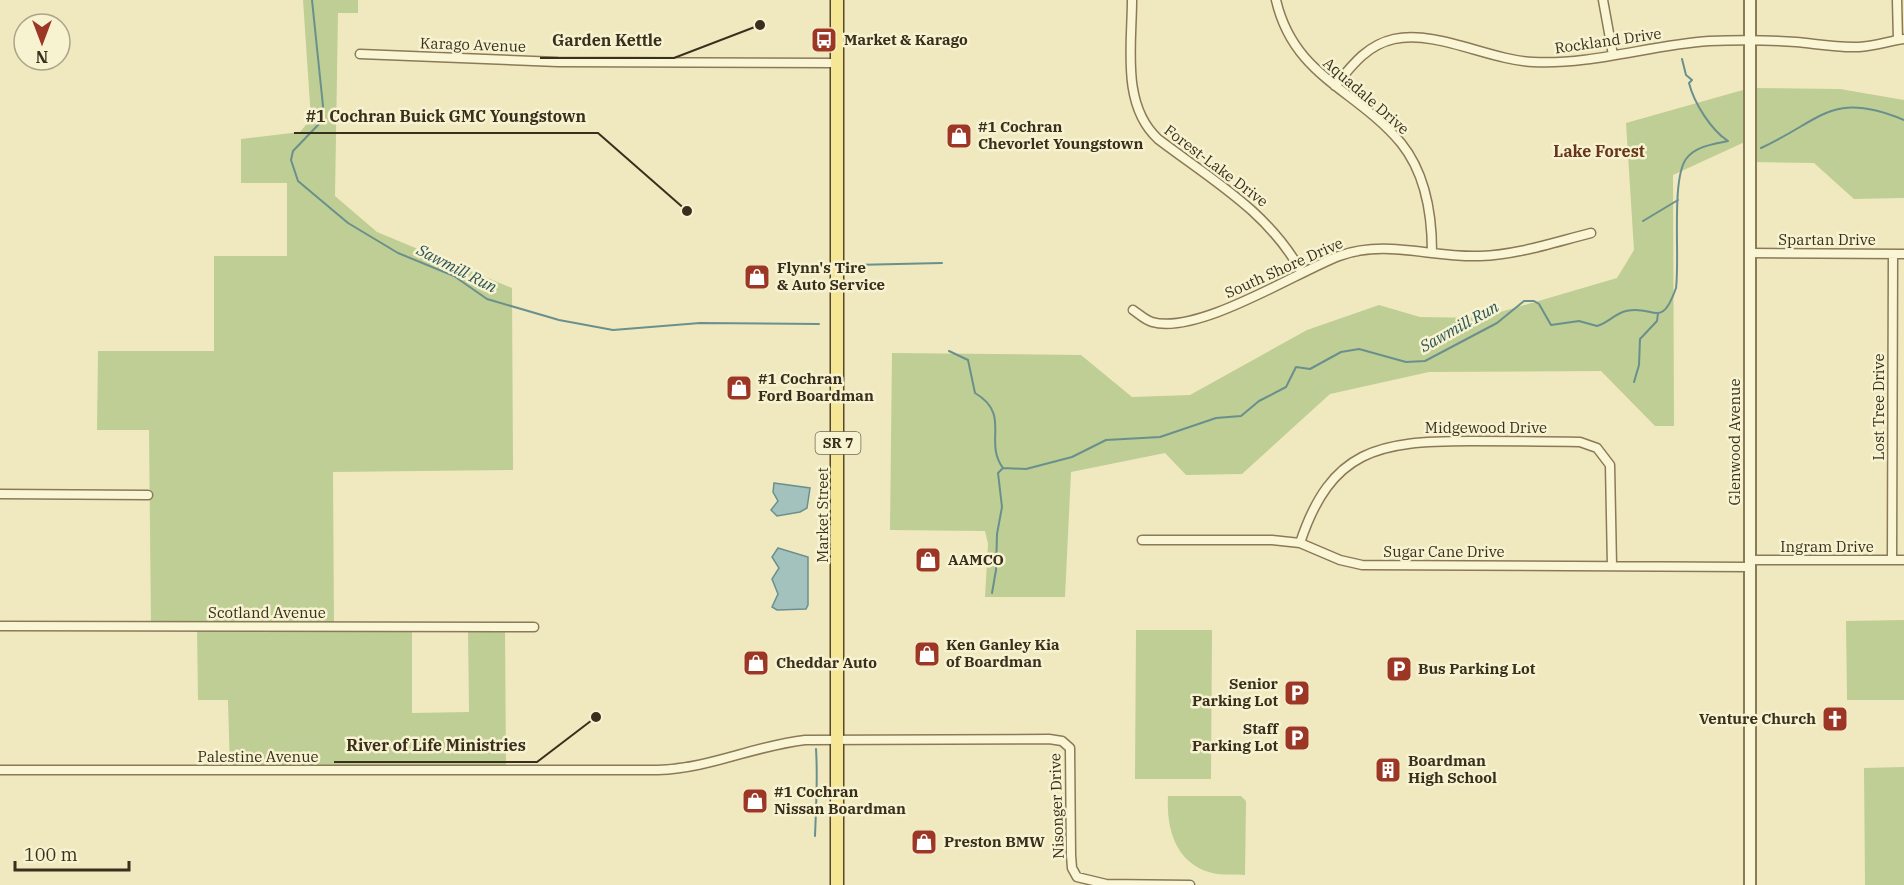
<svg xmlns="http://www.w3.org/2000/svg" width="1904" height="885" viewBox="0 0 1904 885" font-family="'IBM Plex Serif',serif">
<rect width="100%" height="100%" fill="#f0e9c0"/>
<path fill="#bece94" d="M303,0H358V13H338L335,196L377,232L512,288L513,470L333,472L334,627H412V713L469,712L468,627H505L506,770L230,771L228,700H198L197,627H151L149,430H97L98,351H214V256H287V183H241V139L300,132L311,119Z
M1750,88L1840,89L1904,100V198L1854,199L1814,163L1750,162L1749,140L1673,175L1674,426H1655L1601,371L1429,372L1330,394L1242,474L1186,475L1165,453L1071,472L1065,597H985L988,544L985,531L890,530L892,353L1081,355L1132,397L1190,395L1307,330L1379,305L1420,317L1480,318L1617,278L1634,250L1626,123Z
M1904,620V700H1847L1846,621Z
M1136,630H1212L1211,779H1135Z
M1904,767V885H1865L1864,768Z
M1168,796H1241L1246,801L1245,875C1236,874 1226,875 1217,874C1177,867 1166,831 1168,796Z"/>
<path fill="#a3c2be" stroke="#6a908d" stroke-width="1.5" d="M774,483L810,488L807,508L800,512L777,516L771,510L778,501L773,492Z
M778,548L808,557V605L806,609L777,610L772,607L778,594L772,579L779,568L772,557Z"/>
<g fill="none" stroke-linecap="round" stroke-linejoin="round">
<path stroke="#6a908d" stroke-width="2" d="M312,0L323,106L319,124L293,151L291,160L298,181L348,223L398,253L454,276L487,299L559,320L613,330L700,323L819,324
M1682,59L1686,75L1692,80L1689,83C1694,103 1711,130 1728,141
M1761,148C1822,120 1831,90 1904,120
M1643,221L1678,200
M853,265L942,263
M949,351L968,360L975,393C1012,415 983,441 1003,468
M1634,382L1639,365L1640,339L1657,321L1658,313
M1003,468L1026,469L1072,457L1106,440L1160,437L1216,418L1241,416L1259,401L1286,387L1296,367L1310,369L1341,352L1359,349L1406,362L1425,361L1497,323L1524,301H1534L1539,304L1551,325L1579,321L1597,326C1608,323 1614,314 1626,311C1654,304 1661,331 1676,288C1680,259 1671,180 1686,159C1695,146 1714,144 1728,141
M992,593L996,570L997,534L1002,507L998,473L1003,468
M815,836C816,807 818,779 816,749"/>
<g stroke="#8a7a57" stroke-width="11">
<path id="minor" d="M1132,0C1132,45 1121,105 1158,139C1212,180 1269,212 1302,273
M1276,0C1294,77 1356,89 1401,143C1426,174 1432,214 1432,252
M1603,0L1613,55
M1897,0L1898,40
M360,54L558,62L837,63
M1335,86C1352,65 1367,45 1394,39C1437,30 1489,60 1533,62C1593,65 1650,45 1709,41C1738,40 1767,40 1796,42C1817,44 1838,48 1859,47C1875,46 1889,41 1904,39
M1750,253L1904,254
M1133,310C1139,314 1145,320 1152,322C1198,335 1295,273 1339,256C1386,239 1432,258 1480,256C1517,255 1555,242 1591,233
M0,494L148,495
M1142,540H1272L1300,543L1340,560L1362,565L1749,567
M1300,543C1331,449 1379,441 1470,441C1506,441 1543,441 1580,442L1597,448L1610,465L1612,566
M1749,560H1904
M1892,560L1893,254
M0,626L534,627
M0,770H658C711,768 753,746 805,740L1049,739L1062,741L1070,748L1071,855L1072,868L1077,877L1106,884L1190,885"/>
</g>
<g stroke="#8a7a57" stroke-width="14">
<path id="tertiary" d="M1750,885V0"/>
</g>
<g stroke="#57472c" stroke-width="15">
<path id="primary" d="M837,885V0"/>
</g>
<use href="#minor" stroke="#faf5d4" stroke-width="8"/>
<use href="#tertiary" stroke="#faf5d4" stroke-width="10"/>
<use href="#primary" stroke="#f5e796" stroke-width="12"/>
</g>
<defs>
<g id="bus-square" transform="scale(1.35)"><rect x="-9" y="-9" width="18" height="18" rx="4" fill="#9c3725" stroke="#f7f2d0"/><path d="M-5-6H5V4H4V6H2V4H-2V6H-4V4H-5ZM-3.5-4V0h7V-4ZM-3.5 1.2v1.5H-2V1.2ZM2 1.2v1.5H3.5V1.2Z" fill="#fff"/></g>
<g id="shop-square" transform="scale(1.35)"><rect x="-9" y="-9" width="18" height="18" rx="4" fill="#9c3725" stroke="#f7f2d0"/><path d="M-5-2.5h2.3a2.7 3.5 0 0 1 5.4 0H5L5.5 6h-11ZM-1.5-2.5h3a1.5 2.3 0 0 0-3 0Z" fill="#fff"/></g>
<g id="parking-square" transform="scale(1.35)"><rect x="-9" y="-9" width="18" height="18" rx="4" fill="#9c3725" stroke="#f7f2d0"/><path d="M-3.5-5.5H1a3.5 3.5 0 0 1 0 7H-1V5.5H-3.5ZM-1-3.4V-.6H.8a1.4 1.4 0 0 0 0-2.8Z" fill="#fff"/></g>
<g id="church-square" transform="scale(1.35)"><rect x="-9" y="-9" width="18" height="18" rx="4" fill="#9c3725" stroke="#f7f2d0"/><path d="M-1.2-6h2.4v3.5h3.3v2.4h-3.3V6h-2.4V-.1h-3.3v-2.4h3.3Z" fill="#fff"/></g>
<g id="building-square" transform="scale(1.35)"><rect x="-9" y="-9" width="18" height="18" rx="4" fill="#9c3725" stroke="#f7f2d0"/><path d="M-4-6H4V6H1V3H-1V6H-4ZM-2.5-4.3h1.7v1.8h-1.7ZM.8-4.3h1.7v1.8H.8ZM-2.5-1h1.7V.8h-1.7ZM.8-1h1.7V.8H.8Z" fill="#fff"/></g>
</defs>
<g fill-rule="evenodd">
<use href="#bus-square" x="824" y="40"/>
<use href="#shop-square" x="959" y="136"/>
<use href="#shop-square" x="757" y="277"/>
<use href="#shop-square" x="739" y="388"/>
<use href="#shop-square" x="928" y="560"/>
<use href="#shop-square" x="927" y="654"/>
<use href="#shop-square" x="756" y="663"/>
<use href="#parking-square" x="1399" y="669"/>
<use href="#parking-square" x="1297" y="693"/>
<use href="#church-square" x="1835" y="719"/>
<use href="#parking-square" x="1297" y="738"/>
<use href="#building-square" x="1388" y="770"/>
<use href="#shop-square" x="755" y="801"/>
<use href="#shop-square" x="924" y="842"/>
</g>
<g text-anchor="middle" stroke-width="5" stroke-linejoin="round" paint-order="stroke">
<rect fill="#f7f2d0" stroke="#726a52" stroke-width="1.5" x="815.5" y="432" width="45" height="22" rx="4.5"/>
<g font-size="14" font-weight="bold" fill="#392f1c">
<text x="838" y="448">SR 7</text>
</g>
<g font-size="15" font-weight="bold" fill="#392f1c" stroke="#f7f2d0" text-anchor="start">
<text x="844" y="45">Market &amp; Karago</text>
<text x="978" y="132">#1 Cochran<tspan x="978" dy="17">Chevorlet Youngstown</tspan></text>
<text x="777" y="273">Flynn's Tire<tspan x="777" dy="17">&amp; Auto Service</tspan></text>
<text x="758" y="384">#1 Cochran<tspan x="758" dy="17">Ford Boardman</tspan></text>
<text x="948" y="565">AAMCO</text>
<text x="946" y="650">Ken Ganley Kia<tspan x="946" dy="17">of Boardman</tspan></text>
<text x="776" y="668">Cheddar Auto</text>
<text x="1418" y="674">Bus Parking Lot</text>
<text x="1278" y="689" text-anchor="end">Senior<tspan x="1278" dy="17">Parking Lot</tspan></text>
<text x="1816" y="724" text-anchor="end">Venture Church</text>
<text x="1278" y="734" text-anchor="end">Staff<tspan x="1278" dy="17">Parking Lot</tspan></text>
<text x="1408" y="766">Boardman<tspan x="1408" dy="17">High School</tspan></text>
<text x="774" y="797">#1 Cochran<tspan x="774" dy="17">Nissan Boardman</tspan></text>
<text x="944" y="847">Preston BMW</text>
</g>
<g font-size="15" fill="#392f1c" stroke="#f7f2d0">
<text transform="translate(1608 41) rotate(-8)" y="5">Rockland Drive</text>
<text transform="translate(473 45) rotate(2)" y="5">Karago Avenue</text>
<text transform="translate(1366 96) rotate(41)" y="5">Aquadale Drive</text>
<text transform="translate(1216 166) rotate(37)" y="5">Forest-Lake Drive</text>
<text x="1827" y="245">Spartan Drive</text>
<text transform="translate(1284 268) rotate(-24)" y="5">South Shore Drive</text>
<text transform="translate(1879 407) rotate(-90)" y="5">Lost Tree Drive</text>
<text x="1486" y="433">Midgewood Drive</text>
<text transform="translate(1735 442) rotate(-90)" y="5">Glenwood Avenue</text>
<text transform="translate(823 515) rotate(-90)" y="5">Market Street</text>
<text x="1827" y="552">Ingram Drive</text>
<text x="1444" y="557">Sugar Cane Drive</text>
<text x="267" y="618">Scotland Avenue</text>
<text x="258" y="762">Palestine Avenue</text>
<text transform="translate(1057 806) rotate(-92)" y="5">Nisonger Drive</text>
</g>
<g font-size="16" font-weight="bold" fill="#67361a" stroke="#f7f2d0">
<text x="1599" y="157">Lake Forest</text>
</g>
<g font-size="16" font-style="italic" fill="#2b5559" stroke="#f7f2d0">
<text transform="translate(457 268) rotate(27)" y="6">Sawmill Run</text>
<text transform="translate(1459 326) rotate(-29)" y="6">Sawmill Run</text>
</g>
</g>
<path fill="none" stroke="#392f1c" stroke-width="2" d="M760 25L674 58H540M687 211L598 133H294M596 717L537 762H334"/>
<g fill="#392f1c" stroke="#f7f2d0" stroke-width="2">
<circle cx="760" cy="25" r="6"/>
<circle cx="687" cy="211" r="6"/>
<circle cx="596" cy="717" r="6"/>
</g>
<g font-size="16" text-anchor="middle" font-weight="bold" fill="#392f1c" stroke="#f7f2d0" stroke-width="5" stroke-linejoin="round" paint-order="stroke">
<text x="607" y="46">Garden Kettle</text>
<text x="446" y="122">#1 Cochran Buick GMC Youngstown</text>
<text x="436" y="751">River of Life Ministries</text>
</g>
<g transform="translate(42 42) rotate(180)"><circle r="28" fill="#f7f2d0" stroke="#aba488" stroke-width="1.5"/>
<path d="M0-4.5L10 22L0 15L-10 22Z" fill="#9c3725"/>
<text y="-9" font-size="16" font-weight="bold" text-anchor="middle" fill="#392f1c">N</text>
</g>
<path d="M15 861v9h114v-9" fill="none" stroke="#392f1c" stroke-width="3"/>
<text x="24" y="861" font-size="18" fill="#392f1c" stroke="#f7f2d0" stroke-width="4.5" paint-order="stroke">100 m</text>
</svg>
